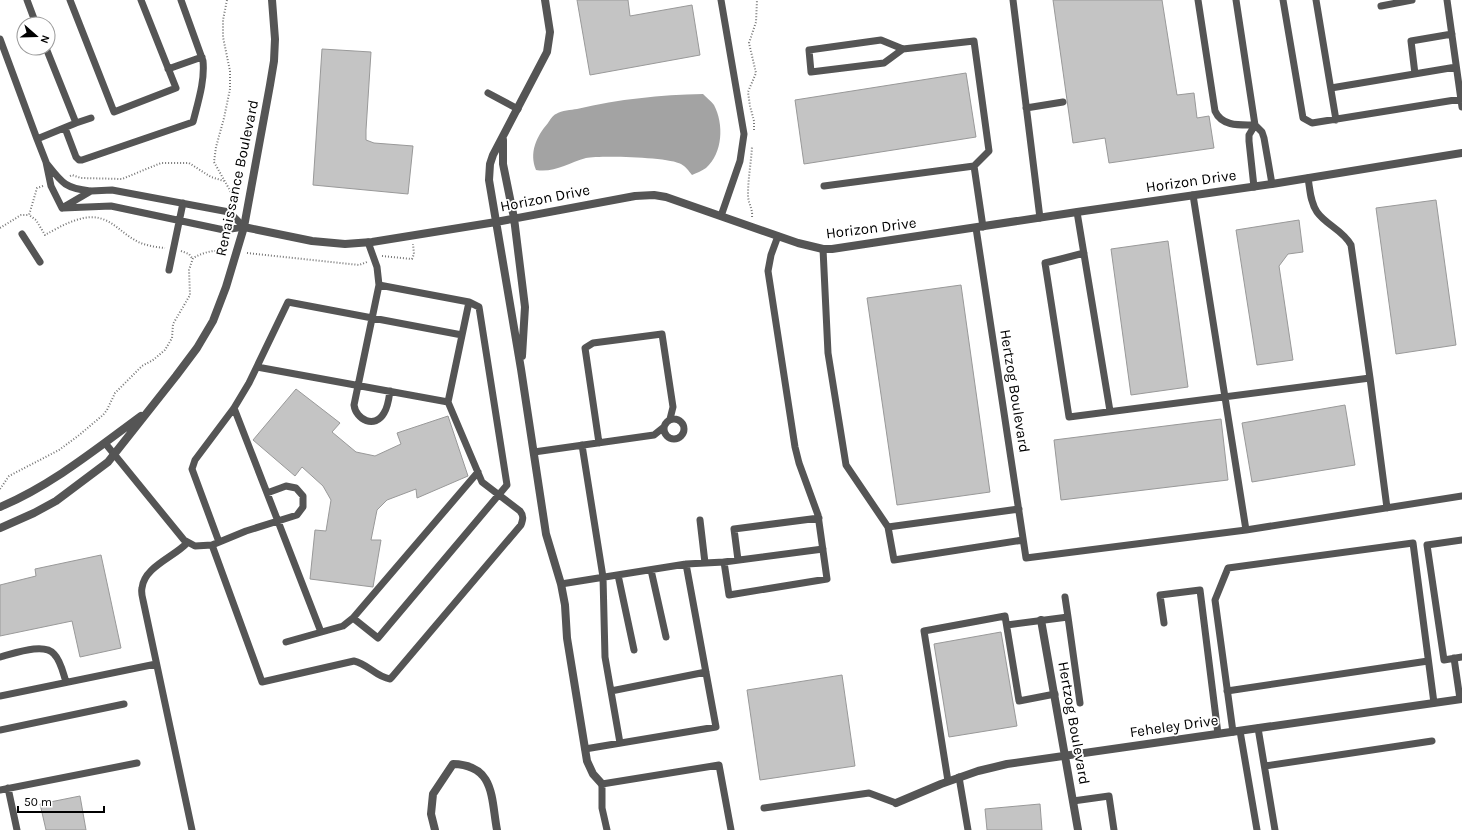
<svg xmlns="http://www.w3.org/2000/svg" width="1462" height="830" viewBox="0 0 1462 830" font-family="Karla,sans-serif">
<rect width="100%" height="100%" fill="#fff"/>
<path fill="#a3a3a3" d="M703,94C706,97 711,101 714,105C724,124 723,153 706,168C702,171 696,173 692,175C689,171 685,166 681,164C670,157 600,155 586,158C568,163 554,173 536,170C529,153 536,137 548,123C550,120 553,115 556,114C562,110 571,110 577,109C620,99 659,95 703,94Z"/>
<path fill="#c4c4c4" stroke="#999" d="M577,0H628L630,16L692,5L700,55L590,75Z
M1053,0H1162L1177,95L1194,93L1197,118L1209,116L1214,148L1109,163L1105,138L1073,143Z
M322,49L371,52L366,130V140L374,143L413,146L408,194L313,185Z
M966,73L976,137L804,164L795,100Z
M1436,200L1456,345L1396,354L1376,208Z
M1299,220L1303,252L1288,254L1279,266L1293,360L1257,365L1236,230Z
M1168,241L1188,387L1131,395L1111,249Z
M961,285L990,492L897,505L867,298Z
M296,389L340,423L332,432L356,452L375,456L401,444L397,433L448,416L468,476L417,498L416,489L387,500L377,510L371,540H381L373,587L310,579L315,530L326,531L331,500L323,486L302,467L295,476L253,440Z
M1345,405L1355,465L1252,482L1242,423Z
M1221,419L1228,480L1061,500L1054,440Z
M101,555L121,648L80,657L72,621L0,636V585L36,576L35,569Z
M1001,632L1017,726L949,737L934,644Z
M842,675L855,766L760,780L747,690Z
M80,796L86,830H46L40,804Z
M1040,804L1042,830H987L985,809Z"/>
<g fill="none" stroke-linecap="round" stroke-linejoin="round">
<path stroke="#777" stroke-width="2" stroke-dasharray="1 2" stroke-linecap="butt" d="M227,0L223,20V37L230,71V89L224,118L216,147L214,162L237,203L236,205
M754,130V121L750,106L748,92L756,73L749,43L756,22L757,0
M70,176L72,175L81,178L122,179L161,163H189L211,177L224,181
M43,186L37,188L29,215L36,220L45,235C61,226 86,211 105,220C115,224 123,233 133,239C142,245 154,247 165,248
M752,217C753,209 748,203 748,195C748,179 751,163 752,147
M0,228L21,215H29
M181,251L189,254L192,258
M247,253L359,265L367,262
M382,256L412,259L414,254L413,244
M0,489L9,476L59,450L78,436L103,415L107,410L115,393L142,366L153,360L165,350L172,338L173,324L190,295L189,270L193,258C204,252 213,250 226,251"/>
<path stroke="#555" stroke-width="7" d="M27,0L36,24
M70,0L114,112L176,88L141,0
M721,0L744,134L740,161L721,216
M1013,0L1040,218
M1198,0L1215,111C1222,127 1241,125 1255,125L1236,0
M1283,0L1303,118L1312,123L1461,99
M1316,0L1336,120
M1447,0L1462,107
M1381,6L1412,0
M0,39L37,139L76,123L46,48
M903,49L884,63L811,72L809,50L881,40L903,49L974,41L989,151L974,166
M168,69L202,57
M1415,74L1411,41L1452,34
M1331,88L1456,67
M488,93L518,109
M1026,108L1063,102
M76,123L91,118
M65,128L76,157L79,160H82L193,122C198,102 205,81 203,61L181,0
M37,139L46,162L51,186L62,208
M47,164C62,183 65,188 90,191
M824,186L974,166L983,227
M1254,187L1249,141V135L1255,125L1262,132L1264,138L1272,184
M1193,195L1246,530
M62,208L91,191L112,190L229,212L244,227
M63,208L111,206L224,230L244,227
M1077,212L1110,411
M976,228L1026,558L1246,530L1462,496
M22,234L40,262
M368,242L377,267L379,285L354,405C356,420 375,429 384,413C388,407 389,398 390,391
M823,249L828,353L846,465L888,527L894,560L1023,540
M1084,253L1045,263L1069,417L1370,378L1351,245C1343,230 1326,225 1317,212C1310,202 1310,189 1308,178
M169,270L183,203
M379,285L469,302L479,307L507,485L378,638L353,618L478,472
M257,367L448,402
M1370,378L1387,508
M234,408L321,632
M664 429a10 10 0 1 1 20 0a10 10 0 1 1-20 0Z
M105,443L184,540L195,546L212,545L246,531L297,515L303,507V496L296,488L286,486L267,493
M599,443L585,348L593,343L662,334L673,407L670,419
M582,445L603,577L605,657L620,743
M534,452L654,435L664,427
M700,520L705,563
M888,527L1019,509
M1462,540L1427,545L1444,660L1462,657
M219,542L192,469L195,460L234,408L249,383L288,302L462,335
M187,543C174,557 144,567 142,588C141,592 142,596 143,600L192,830
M212,545L262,682L354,661C368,664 376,677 390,679L392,677L521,525C523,519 524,516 520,511L482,482L448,402L469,302
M738,560L734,529L819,518
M724,562L729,595L827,579L818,515L799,463L795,447L768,271L771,255L778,236
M651,570L666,637
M618,575L634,650
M561,584L686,564L724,562L823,549
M1065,597L1068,617
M1164,623L1160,595L1200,590L1218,734
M1007,625L1068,617L1080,703
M286,642L343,626L353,618
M0,657C13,654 44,642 54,654C61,661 63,673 66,682
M1454,658L1460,699
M611,691L706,672
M1227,691L1428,661
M0,696L156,664
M1258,728L1275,830
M0,730L124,704
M1240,731L1257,830
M1233,732L1215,600L1228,568L1413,543L1434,703
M585,749L716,727L686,564
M1265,766L1432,741
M959,777L968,830
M948,781L924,631L1005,616L1019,701L1055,694
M8,788L17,830
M0,790L137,763
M1073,801L1109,796L1114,830
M764,808L869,793L896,803
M607,830L602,808V784L719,765L731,830"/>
<path stroke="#555" stroke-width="8" d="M545,0L550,32L547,52L493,155L490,164L489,180L521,369L546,534L561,584L565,605L567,638L587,761L593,774L602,784
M503,140V164L514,218L525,307L522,356
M244,227L312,241L345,244L372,242L496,222L635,196L654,195L666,197L798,243L823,249H832L1077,212L1272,184L1462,153
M0,507C52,485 96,449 141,416
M0,528L34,513L56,501L108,462L176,376L197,348L213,321L226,287L244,227L270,85L274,61L275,39L272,0
M1041,620L1078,830
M896,803L941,784L978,771L1007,764L1462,699
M435,830L431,814L433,794L453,764C495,765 491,798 497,830"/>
</g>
<g text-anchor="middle" stroke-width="3.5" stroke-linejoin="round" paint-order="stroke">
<g font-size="15" fill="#000" stroke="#fff">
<text transform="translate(237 178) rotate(-78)" y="5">Renaissance Boulevard</text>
<text transform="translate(1191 181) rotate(-8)" y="5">Horizon Drive</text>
<text transform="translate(545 198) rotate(-11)" y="5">Horizon Drive</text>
<text transform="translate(871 228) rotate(-7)" y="5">Horizon Drive</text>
<text transform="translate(1015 391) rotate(81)" y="5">Hertzog Boulevard</text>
<text transform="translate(1074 723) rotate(80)" y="5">Hertzog Boulevard</text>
<text transform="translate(1174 726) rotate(-8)" y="5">Feheley Drive</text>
</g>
</g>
<g transform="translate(36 36) rotate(110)"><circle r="19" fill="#ffffff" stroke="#999999"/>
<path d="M0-3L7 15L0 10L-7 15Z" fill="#000000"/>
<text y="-6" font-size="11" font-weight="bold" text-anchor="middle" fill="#000000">N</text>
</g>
<path d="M18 806v6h86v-6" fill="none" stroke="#000000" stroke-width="2"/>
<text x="24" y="806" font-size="12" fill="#000000" stroke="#ffffff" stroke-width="3" paint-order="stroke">50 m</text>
</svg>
